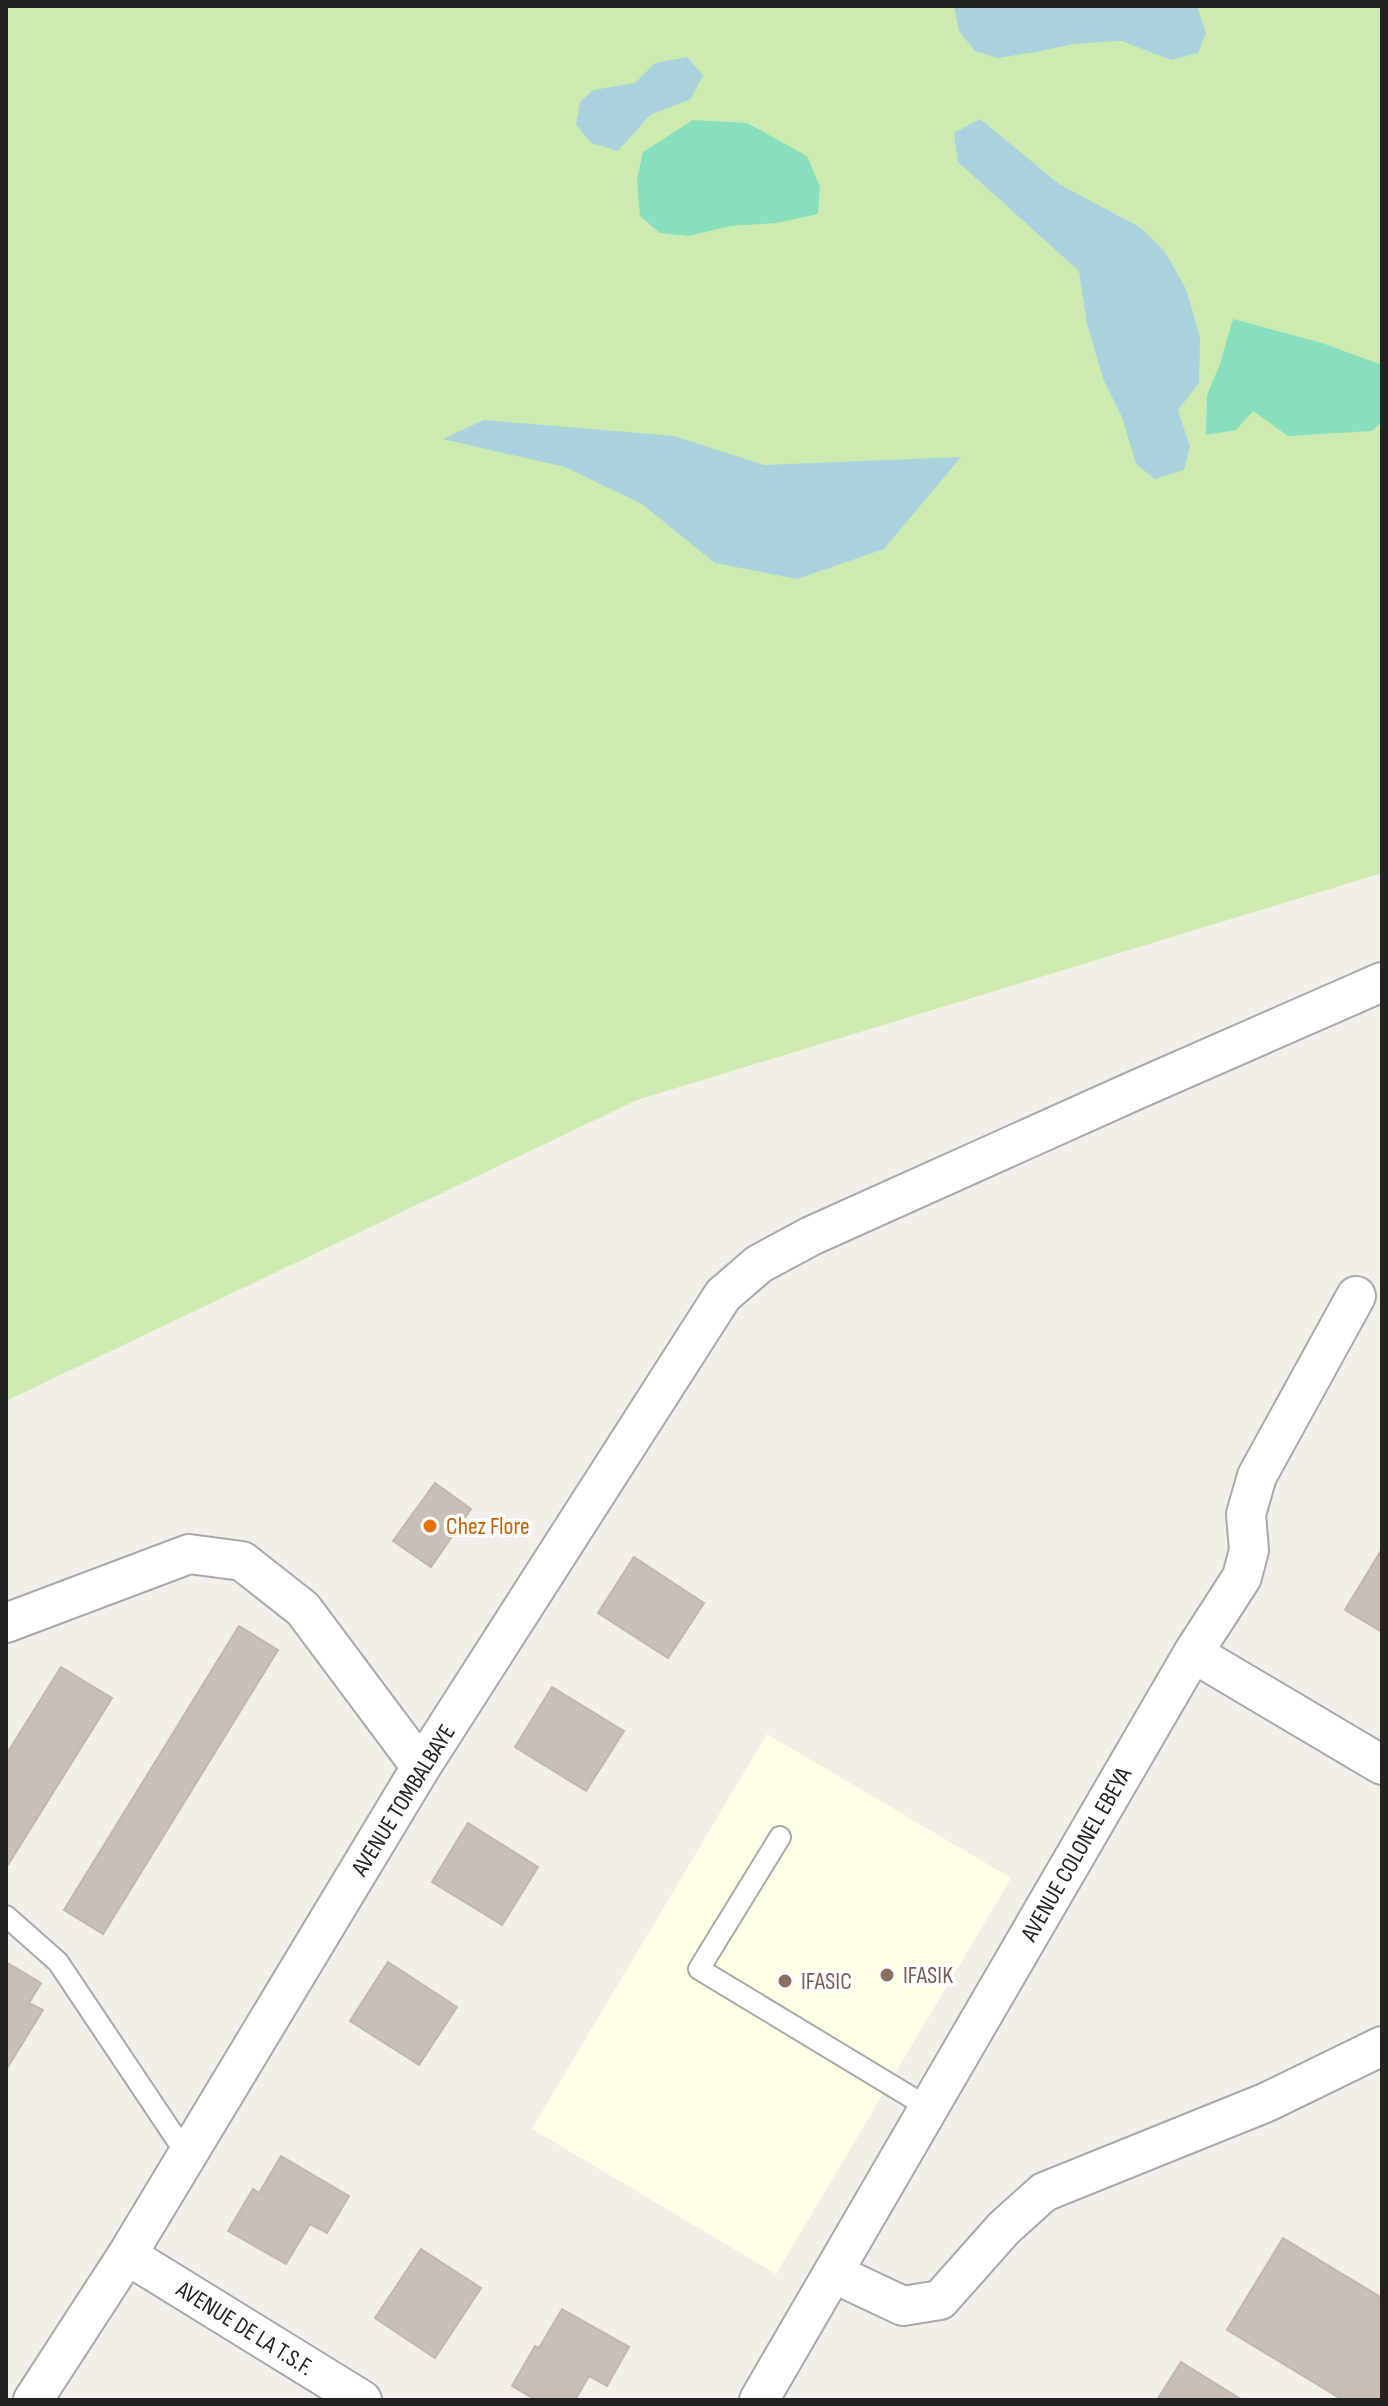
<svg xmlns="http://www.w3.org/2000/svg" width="1388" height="2406" viewBox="0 0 1388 2406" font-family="'Sofia Sans Condensed',sans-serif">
<rect width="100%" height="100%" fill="#f2efe9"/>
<path fill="#ffffe5" d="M767,1734L1011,1878L776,2274L532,2129Z"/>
<path fill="#cdebb0" d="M6,6H1382V873L637,1100L6,1401Z"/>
<path fill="#88e0be" d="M693,120L747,123L807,156L820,187L818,214L776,223L731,226L688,236L660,233L640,216L637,180L643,152Z
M1233,319L1322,343L1382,365V421L1372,431L1288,436L1253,411L1236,430L1206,435L1207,395L1220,364Z"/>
<path fill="#aad3df" d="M954,6H1197L1206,33L1198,53L1171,60L1122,41L1073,44L1036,52L997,58L975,51L959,31Z
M687,57L703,75L691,99L650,115L618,151L591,143L576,125L580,102L593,90L635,83L655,63Z
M980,119L1059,184L1141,228L1165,252L1186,289L1200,337L1199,383L1178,410L1190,447L1184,470L1155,479L1136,464L1122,417L1104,381L1087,324L1079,271L958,162L954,133Z
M484,420L674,436L764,465L961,457L884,549L797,579L715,563L642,504L565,467L443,439Z"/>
<path fill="#c7bfb8" stroke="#c4b6ab" stroke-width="2" d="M435,1483L471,1509L431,1567L393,1541Z
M1382,1549V1632L1345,1610Z
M634,1557L704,1603L668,1658L598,1613Z
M239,1626L278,1650L103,1934L64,1910Z
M61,1667L112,1698L6,1868V1755Z
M552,1687L624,1731L586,1791L515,1747Z
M468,1823L538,1867L502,1925L432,1882Z
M6,1962L41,1983L29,2003L43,2010L6,2070Z
M6,1962L41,1983L29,2003L43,2010L6,2070Z
M388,1962L457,2007L419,2065L350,2021Z
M281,2156L349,2196L327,2233L310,2224L286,2264L228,2231L253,2189L259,2193Z
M1283,2238L1382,2298V2400H1343L1227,2330Z
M421,2249L481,2288L435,2358L375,2318Z
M562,2309L629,2347L607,2386L589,2376L575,2400H536L512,2386L535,2346L539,2348Z
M1181,2362L1242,2400H1157Z"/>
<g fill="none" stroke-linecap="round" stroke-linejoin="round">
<g stroke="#a9a9a9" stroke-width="24">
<path id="service" d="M780,1837L699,1969L929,2108
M6,1916L58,1962L187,2155"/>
</g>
<g stroke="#a9a9a9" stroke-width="42">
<path id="minor" d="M6,1623L189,1554L242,1561L303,1609L421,1767
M1193,1653L1382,1765
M127,2255L362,2400
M833,2273L903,2306L940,2300L1004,2228L1044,2192L1267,2102L1382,2046
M33,2400L127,2255L421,1767L723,1295L759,1264L811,1236L1138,1089L1382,982
M759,2400L1193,1653L1242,1577L1249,1550L1246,1514L1257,1476L1356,1296"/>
</g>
<use href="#service" stroke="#fff" stroke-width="20"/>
<use href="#minor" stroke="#fff" stroke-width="38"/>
</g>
<circle fill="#e8710a" stroke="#fff" stroke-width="3" cx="430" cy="1526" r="8"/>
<g fill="#8d6e63" stroke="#fff" stroke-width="3">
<circle cx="887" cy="1975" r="8"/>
<circle cx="785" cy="1981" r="8"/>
</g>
<g text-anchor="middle" stroke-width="7" stroke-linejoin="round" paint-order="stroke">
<g font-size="24" fill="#c56008" stroke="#fff" text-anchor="start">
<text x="446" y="1534">Chez Flore</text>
</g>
<g font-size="24" fill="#222" stroke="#fff">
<text transform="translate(403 1800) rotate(-58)" y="8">AVENUE TOMBALBAYE</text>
<text transform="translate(1076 1854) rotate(-60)" y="8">AVENUE COLONEL EBEYA</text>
<text transform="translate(245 2328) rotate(32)" y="8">AVENUE DE LA T.S.F.</text>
</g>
<g font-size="24" fill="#785e54" stroke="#fff" text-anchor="start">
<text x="903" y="1983">IFASIK</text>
<text x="801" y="1989">IFASIC</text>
</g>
</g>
<rect width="1388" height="2406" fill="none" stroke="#222222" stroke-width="16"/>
</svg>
